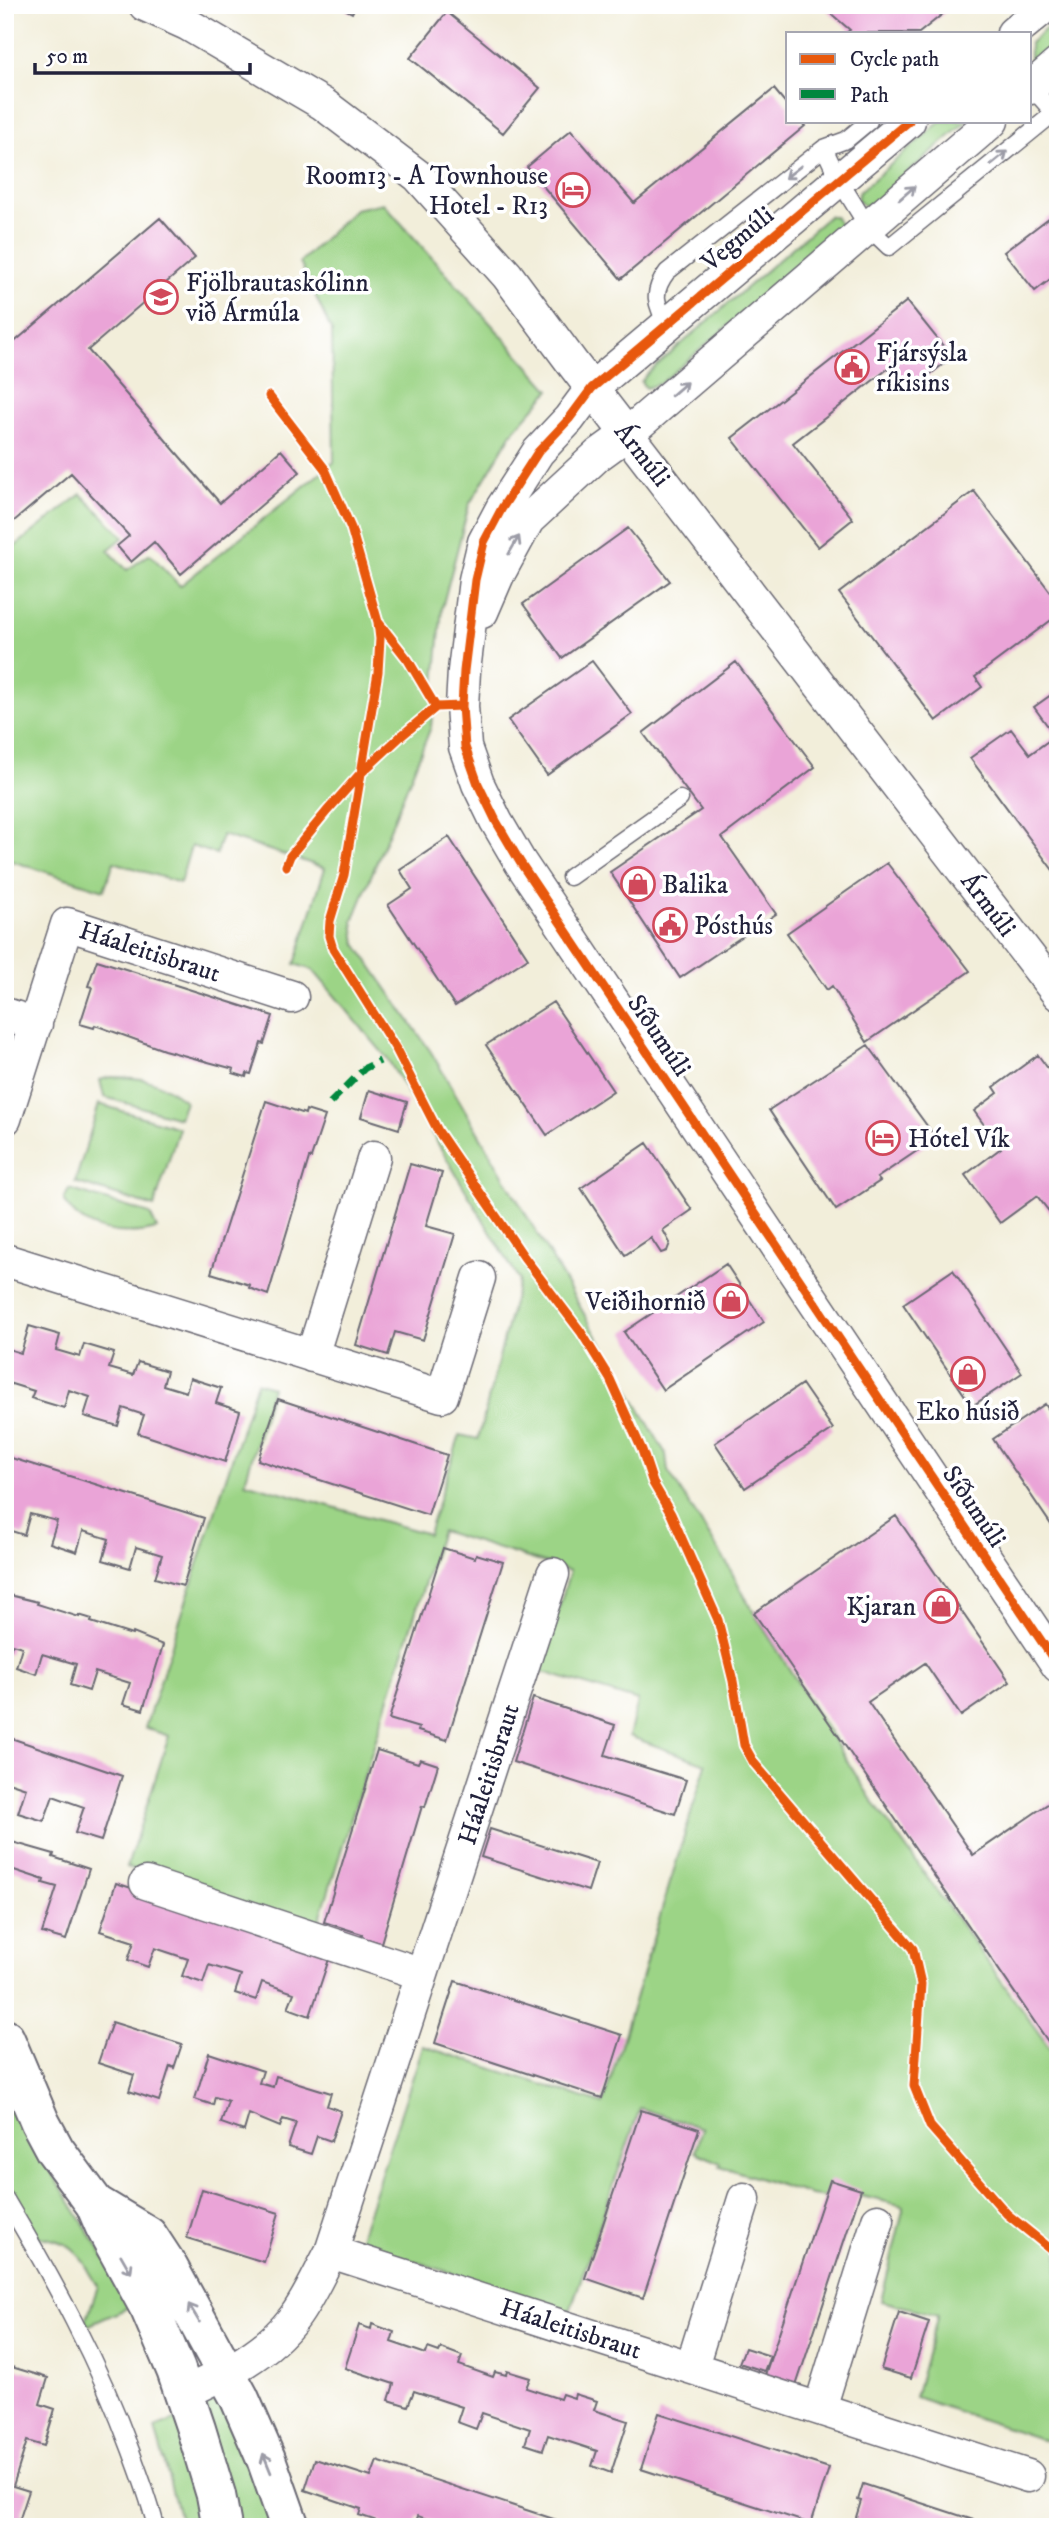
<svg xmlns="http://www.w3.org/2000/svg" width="1063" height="2532" font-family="'IM FELL DW Pica',serif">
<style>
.green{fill:#9cd486;stroke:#5f7b60;stroke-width:2}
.building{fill:#eaa4d7}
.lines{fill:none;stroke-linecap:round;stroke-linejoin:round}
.lane-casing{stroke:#6b6973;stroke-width:19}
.street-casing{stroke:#6b6973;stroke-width:35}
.secondary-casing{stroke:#6b6973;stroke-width:42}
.lane{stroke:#fff;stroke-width:16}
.street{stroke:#fff;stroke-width:32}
.secondary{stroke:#fff;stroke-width:38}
.quiet{stroke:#00873e;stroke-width:7;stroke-dasharray:14 7;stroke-linecap:butt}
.cycleway-casing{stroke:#fff;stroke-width:13}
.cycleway{stroke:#e8590c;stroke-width:9}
.oneway{stroke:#9c9ca7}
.labels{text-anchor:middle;stroke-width:7;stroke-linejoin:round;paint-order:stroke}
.poi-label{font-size:26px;fill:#22223b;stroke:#fff;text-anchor:start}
.street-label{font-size:26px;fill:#22223b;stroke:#fff}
</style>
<rect width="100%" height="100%" fill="#fff"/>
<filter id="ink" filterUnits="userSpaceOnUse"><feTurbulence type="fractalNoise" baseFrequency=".0143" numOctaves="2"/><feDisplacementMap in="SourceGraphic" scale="14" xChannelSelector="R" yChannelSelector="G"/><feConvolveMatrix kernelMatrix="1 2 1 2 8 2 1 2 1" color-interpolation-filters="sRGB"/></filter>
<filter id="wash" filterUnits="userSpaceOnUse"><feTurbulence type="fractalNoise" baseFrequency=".00686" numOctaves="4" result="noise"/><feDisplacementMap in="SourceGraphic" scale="28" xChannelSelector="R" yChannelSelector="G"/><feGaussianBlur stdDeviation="1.57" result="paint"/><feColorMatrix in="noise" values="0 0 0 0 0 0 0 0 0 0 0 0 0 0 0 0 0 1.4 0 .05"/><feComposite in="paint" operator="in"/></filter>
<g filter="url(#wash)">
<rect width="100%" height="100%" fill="#f2eeda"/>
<path class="green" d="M1058,18V41L1030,66V43Z
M941,121H967L873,203L864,206L857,199L859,192Z
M383,203L550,390L512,433L469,505L442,608L431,727L353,921L356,944L431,1052L666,1454L668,1471L726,1562L754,1613L871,1799L1058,2060V2445L915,2397L938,2315L881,2301L904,2206L831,2189L826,2197L811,2195L720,2166L721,2163L695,2152L702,2128L640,2108L570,2311L358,2243L423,2046L603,2104L706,1764L629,1736L638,1701L540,1671L570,1571L441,1531L317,1928L127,1867L169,1736L145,1728L257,1382L272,1387L245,1482L428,1534L460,1435L478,1439L519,1280L387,1058L313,970L295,964L325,868L222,835L216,854L191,846L180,883L114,862L104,890L5,859V548L9,551L81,494L124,537L108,550L127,570L150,554L180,586L334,462L332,332L300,262L355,209Z
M829,216H835L841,226L835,235L661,383L646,388L641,382L648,373Z
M110,1077C143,1077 159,1080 185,1101L179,1118L104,1097L100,1080Z
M99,1104L179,1128L154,1207L75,1182Z
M69,1189L150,1214L157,1229C123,1237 82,1233 64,1200Z
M5,2090L11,2106L103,2255L132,2306L87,2326L86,2321L98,2286C76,2250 78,2243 35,2236L5,2189Z
M216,2398L229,2401L277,2527H231L205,2402Z
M182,2417L212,2527H182L155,2428Z"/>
<g id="blocks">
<path class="building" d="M337,5H356L352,13Z
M821,5H954L919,33H846L850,30Z
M447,12L540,88L503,133L410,58Z
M774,89L788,106V121H800L805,126L621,279L527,167L571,130L634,203Z
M1058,211V273L1035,291L1004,252Z
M160,218L195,258L88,350L220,503L281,450L300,472L181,574L154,542L131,562L117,546L129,536L71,473L7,527L5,525V350Z
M907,301L952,357L908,392L889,368L793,443L853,519L818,547L732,438Z
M974,491L1058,602V615L975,677L982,687L936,721L839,593Z
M628,528L670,581L562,658L523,604Z
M592,661L632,714L547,775L508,720Z
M736,662L815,767L722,837L776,914L680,978L610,872L701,810L643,733Z
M1058,690V877L970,758L1011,729L1030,754L1055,736L1034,707Z
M449,837L528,958L455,1006L388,905L412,889L400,870Z
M887,863L970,971L867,1042L832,986L827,990L787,933Z
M97,960L273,1016L264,1044L261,1043L251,1074L247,1073L246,1077L233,1073L234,1069L164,1050L95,1025L94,1028L80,1024L92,987L88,986Z
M553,1002L613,1091L547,1135L486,1045Z
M868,1045L936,1138L877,1178L880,1181L836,1210L769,1110Z
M1038,1055L1058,1082V1223L1037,1196L1000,1223L965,1175L1001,1148L974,1111L998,1093L994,1087Z
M369,1090L407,1102L399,1129L361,1117Z
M266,1101L305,1114L306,1110L325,1116L311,1158H309L268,1295L249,1288L250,1285L211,1273Z
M647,1143L692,1210L663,1230L670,1243L667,1251L661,1253L651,1238L625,1255L581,1188Z
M410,1164L442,1173L426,1226L455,1234L423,1340L395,1332L388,1355L356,1345Z
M726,1264L764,1322L663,1390L624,1332Z
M953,1270L1022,1373L972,1406L903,1304Z
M29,1326L60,1335L56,1350L80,1357L84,1344L114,1353L109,1368L133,1375L138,1362L167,1371L163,1385L186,1392L190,1378L221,1388L216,1403L240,1411L225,1462L138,1433L144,1415L123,1408L118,1426L84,1416L90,1397L69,1390L64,1408L31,1398L34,1391L5,1382V1348L21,1353Z
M802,1384L833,1429L745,1488L715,1443Z
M278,1399L447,1455L428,1515L258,1460Z
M1045,1404L1058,1424V1535L993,1439Z
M5,1456L204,1518L183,1586L155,1578L162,1555L136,1547L130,1568L103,1560L109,1539L83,1531L77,1552L50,1543L57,1521L30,1514L24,1535L5,1529Z
M896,1516L1010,1682L961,1716L925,1663L868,1702L973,1855L1058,1797V2056L754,1613Z
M443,1548L475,1558L476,1554L503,1562L447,1740L418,1731L419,1728L389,1719Z
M5,1594L38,1602L37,1604L79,1617V1615L92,1619L91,1622L132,1635L133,1633L163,1645L143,1710L123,1704L130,1683L95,1672L89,1691L70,1685L76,1664L42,1654L36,1674L16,1667L22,1647L12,1644L9,1654L5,1653Z
M533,1698L615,1725L605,1755L686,1780L675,1814L513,1762Z
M5,1736L122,1776L101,1841L75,1833L84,1807L53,1796L44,1821L18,1813L26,1788L5,1781Z
M377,1750L418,1763L420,1759L438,1765L425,1807L422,1806L381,1943L361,1937L362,1934L324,1922Z
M490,1829L597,1863L588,1891L481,1857Z
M5,1840L54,1854L53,1857L89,1869L66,1940L42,1933L57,1887L43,1883L44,1880L5,1867Z
M116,1883L331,1953L310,2016L288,2008L294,1993L262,1982L256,2000L235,1993L241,1975L209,1965L203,1983L182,1976L188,1959L155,1948L148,1967L128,1960L134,1942L100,1931Z
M455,1981L622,2035L602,2098L435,2043Z
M112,2022L182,2044L174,2068L170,2066L159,2101L129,2091L134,2075L98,2063Z
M209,2053L263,2071L259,2083L273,2087L276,2076L331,2093L327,2106L341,2111L331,2141L317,2136L311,2154L288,2147L296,2123L283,2119L280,2127L249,2114L244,2131L221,2123L228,2101L215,2097L213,2105L195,2099Z
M641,2110L699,2129L643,2298L585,2278Z
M830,2180L861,2190L795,2389L764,2378Z
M202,2189L279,2213L264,2262L187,2238Z
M899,2312L929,2322L911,2378L881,2369Z
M372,2324L394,2332L391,2342L426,2354L428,2348L439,2352L441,2348L462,2356L459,2365L493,2377L495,2372L506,2375L507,2371L530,2378L526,2388L560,2399L562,2394L574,2398L575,2394L597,2401L594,2410L628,2421L611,2473L592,2466L597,2451L548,2435L543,2450L525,2444L530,2429L482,2413L476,2429L457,2422L462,2407L414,2391L408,2406L389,2400L394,2384L345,2368L359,2325L371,2329Z
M745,2348L770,2356L764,2371L739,2363Z
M5,2365L48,2378L40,2404L55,2409L44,2446L27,2441L13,2486L29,2491L17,2527L5,2526Z
M659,2413L829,2468L811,2524L641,2469Z
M315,2459L371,2477L377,2461L578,2527H440L441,2524L418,2516L414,2527H381L383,2523L359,2515L361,2509L305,2490Z
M863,2484L992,2526V2527H853L861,2501L858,2500Z"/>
</g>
</g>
<g filter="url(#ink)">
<use href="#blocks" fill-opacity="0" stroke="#6b6973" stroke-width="2"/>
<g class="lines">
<g class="lane-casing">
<path id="lane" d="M824,148L839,180L868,227L889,247L1054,113L1031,87
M667,325C656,303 651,293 667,272L824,148L846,140L869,121
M570,877L680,799
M5,2198C54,2280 98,2361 131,2451C140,2476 150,2501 156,2527"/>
</g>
<g class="street-casing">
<path id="street" d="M145,5L187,24L323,104L418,176L507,275L573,364L1058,994
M1013,33L1047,5
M1030,88L1058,64
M909,121L592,388L569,419L538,452L502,508L484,542L475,580L464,671L462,706L465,747L478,784L496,821L520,862L1058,1666
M482,612L498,575L528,520L598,455L627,434L992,121
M5,1014L36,1024
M5,1119L67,924L292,997
M5,1260L442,1396L479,1278
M312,1356L374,1157
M146,1883L422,1974
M331,2252L1028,2476
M692,2366L744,2199
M184,2393C224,2374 266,2355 294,2318C309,2298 319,2274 331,2252L553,1574
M820,2408L878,2220"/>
</g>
<g class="secondary-casing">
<path id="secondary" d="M5,2039L40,2122L55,2150L95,2204L104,2225L150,2309L176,2370L196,2429L216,2495L222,2527
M95,2204L148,2236L167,2265L239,2397L266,2459L290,2527"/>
</g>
<use href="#lane" class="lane"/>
<use href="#street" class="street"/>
<use href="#secondary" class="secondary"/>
<path class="quiet" d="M330,1103L365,1068L380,1061"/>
<g class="cycleway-casing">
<path id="cycleway" d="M909,121L592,388L569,419L538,452L502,508L484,542L475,580L464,671L462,706L465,747L478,784L496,821L520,862L1058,1666
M269,396L325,469L351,528L378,622L380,639L378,672L344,875L330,921L329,936L333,949L396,1049L438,1131L524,1257L581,1332L610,1379L642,1450L653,1483L671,1514L718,1620L733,1681L744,1745L754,1763L913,1949L921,1984L914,2086L930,2126L1007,2214L1058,2255
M379,623L408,660L436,707
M286,866L290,856L327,811L359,775L400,737L436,707L462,706"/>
</g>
<use href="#cycleway" class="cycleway"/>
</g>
<defs><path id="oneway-shaft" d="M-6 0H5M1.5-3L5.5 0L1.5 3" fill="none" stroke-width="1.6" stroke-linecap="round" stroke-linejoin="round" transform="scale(1.75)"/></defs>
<g class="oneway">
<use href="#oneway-shaft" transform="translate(999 158) rotate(-39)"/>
<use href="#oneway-shaft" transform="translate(793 172) rotate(142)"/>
<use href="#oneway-shaft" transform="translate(907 193) rotate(-41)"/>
<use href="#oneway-shaft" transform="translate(679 389) rotate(-41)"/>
<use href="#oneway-shaft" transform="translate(514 545) rotate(-60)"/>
<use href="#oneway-shaft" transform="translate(126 2264) rotate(60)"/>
<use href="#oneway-shaft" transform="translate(194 2313) rotate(-121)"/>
<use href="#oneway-shaft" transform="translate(267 2463) rotate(-112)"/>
</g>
</g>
<defs>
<g id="hotel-ring" transform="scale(1.75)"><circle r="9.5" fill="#fff" stroke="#d1495b" stroke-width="1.5"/><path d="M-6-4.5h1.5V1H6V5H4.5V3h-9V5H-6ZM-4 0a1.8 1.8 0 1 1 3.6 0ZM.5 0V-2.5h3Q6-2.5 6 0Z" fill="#d1495b"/></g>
<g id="university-ring" transform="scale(1.75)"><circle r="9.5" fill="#fff" stroke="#d1495b" stroke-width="1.5"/><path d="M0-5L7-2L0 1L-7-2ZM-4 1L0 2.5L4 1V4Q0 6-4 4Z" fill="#d1495b"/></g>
<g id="civic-ring" transform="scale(1.75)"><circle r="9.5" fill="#fff" stroke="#d1495b" stroke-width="1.5"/><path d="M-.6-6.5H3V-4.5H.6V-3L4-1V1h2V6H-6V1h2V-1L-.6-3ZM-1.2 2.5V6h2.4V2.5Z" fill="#d1495b"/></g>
<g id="shop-ring" transform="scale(1.75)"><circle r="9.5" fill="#fff" stroke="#d1495b" stroke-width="1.5"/><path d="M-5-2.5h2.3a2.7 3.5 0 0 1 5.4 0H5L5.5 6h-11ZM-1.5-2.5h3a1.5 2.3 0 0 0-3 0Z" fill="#d1495b"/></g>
</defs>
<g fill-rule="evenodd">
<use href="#hotel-ring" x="573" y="190"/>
<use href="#university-ring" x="161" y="297"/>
<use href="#civic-ring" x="852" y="367"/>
<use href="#shop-ring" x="638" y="884"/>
<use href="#civic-ring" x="670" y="925"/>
<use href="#hotel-ring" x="883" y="1138"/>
<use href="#shop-ring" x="731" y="1301"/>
<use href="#shop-ring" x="968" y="1374"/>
<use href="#shop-ring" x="941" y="1606"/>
</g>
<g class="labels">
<g class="poi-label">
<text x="548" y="184" text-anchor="end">Room13 - A Townhouse<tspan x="548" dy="30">Hotel - R13</tspan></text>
<text x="186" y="291">Fjölbrautaskólinn<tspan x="186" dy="30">við Ármúla</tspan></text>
<text x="876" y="361">Fjársýsla<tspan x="876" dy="30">ríkisins</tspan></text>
<text x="662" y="893">Balika</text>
<text x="694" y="934">Pósthús</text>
<text x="908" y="1147">Hótel Vík</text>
<text x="706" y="1310" text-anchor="end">Veiðihornið</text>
<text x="968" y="1420" text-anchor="middle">Eko húsið</text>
<text x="916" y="1615" text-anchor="end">Kjaran</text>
</g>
<g class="street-label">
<text transform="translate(737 238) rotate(-40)" y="9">Vegmúli</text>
<text transform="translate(643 454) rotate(52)" y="9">Ármúli</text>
<text transform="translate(989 904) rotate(53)" y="9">Ármúli</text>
<text transform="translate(150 951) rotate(18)" y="9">Háaleitisbraut</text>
<text transform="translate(660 1035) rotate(56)" y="9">Síðumúli</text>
<text transform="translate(975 1506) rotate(56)" y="9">Síðumúli</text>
<text transform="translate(488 1774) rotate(-72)" y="9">Háaleitisbraut</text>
<text transform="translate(571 2328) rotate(18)" y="9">Háaleitisbraut</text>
</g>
</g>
<rect width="1063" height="2532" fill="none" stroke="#fff" stroke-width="28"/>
<rect x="786" y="32" width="245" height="91" fill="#ffffff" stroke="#a7a7b1" stroke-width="2"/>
<rect x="800" y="54" width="35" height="10" fill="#e8590c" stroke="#a7a7b1" stroke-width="2"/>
<text x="850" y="66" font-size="21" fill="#22223b">Cycle path</text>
<rect x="800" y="89" width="35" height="10" fill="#00873e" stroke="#a7a7b1" stroke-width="2"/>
<text x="850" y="102" font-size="21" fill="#22223b">Path</text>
<path d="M35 63v10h215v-10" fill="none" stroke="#22223b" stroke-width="3.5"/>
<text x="46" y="63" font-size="21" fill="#22223b" stroke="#ffffff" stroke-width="5" paint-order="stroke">50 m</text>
</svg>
